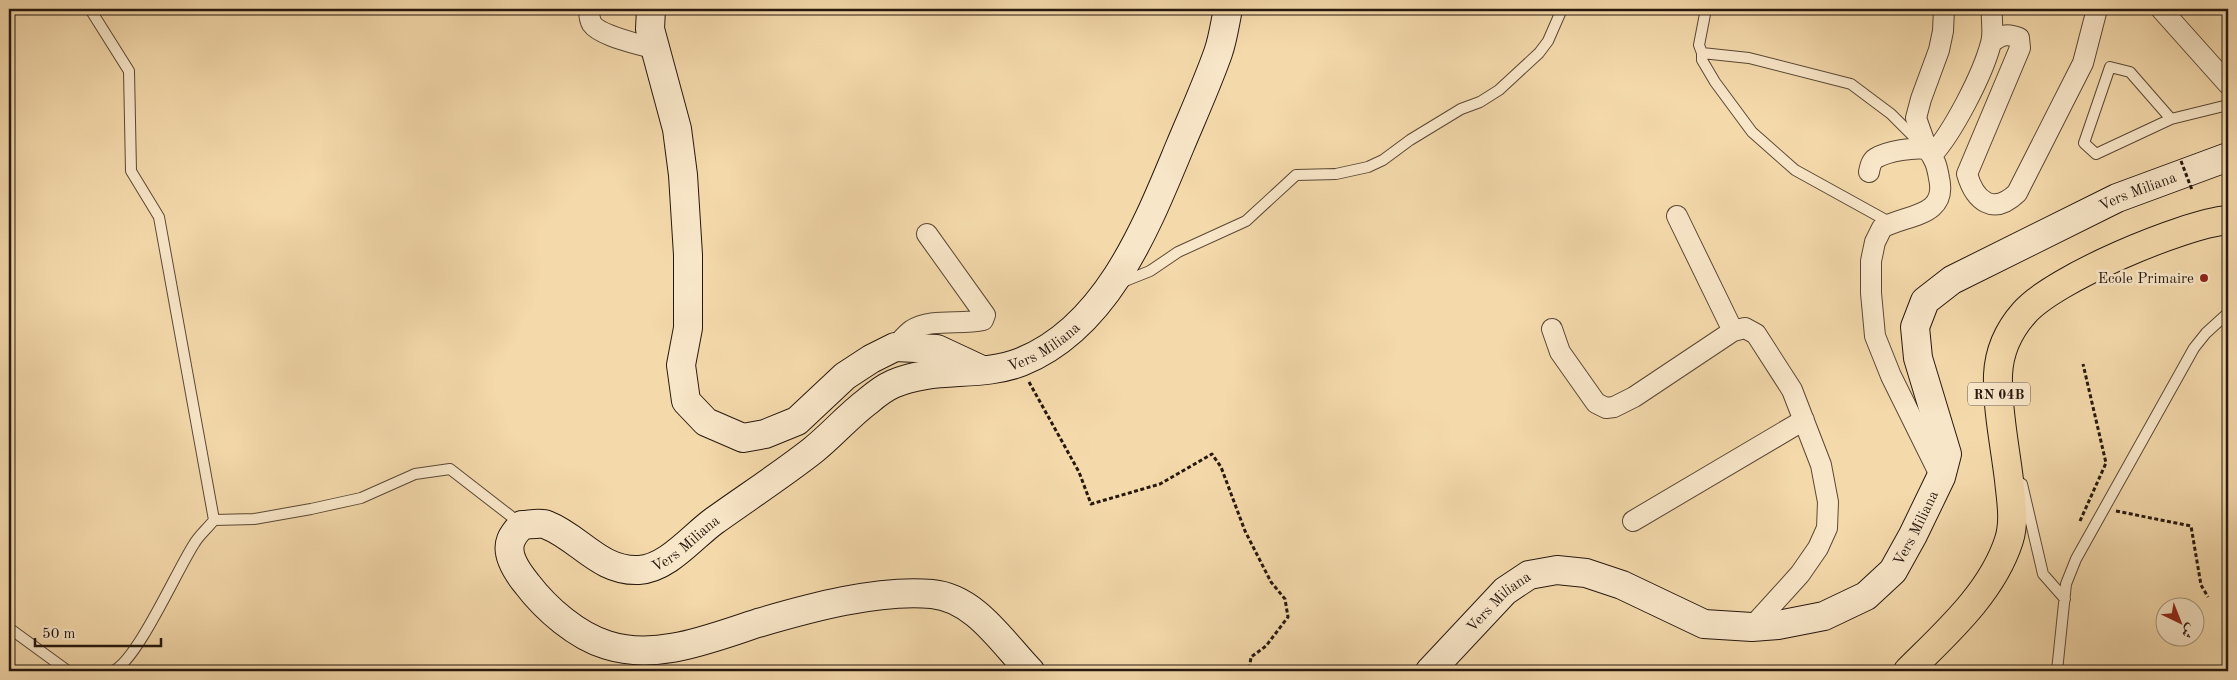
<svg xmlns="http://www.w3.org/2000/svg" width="2237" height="680" font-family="'Old Standard TT',Amiri,serif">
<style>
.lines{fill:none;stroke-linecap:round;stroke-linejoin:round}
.lane-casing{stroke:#5a4835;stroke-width:12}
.street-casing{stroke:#5a4835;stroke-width:22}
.secondary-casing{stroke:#27180e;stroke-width:30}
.primary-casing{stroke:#27180e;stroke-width:30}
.path{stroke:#27180e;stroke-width:3;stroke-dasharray:4 2.5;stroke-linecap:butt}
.lane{stroke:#f8e6c8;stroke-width:10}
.street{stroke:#f8e6c8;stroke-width:20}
.secondary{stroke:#f8e6c8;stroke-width:28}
.primary{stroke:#f4d9ab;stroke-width:28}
.path-bridge{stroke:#27180e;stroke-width:3;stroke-dasharray:4 2.5;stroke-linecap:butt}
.poi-dot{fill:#8f2418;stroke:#f8e6c8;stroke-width:2}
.labels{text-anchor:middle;stroke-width:5;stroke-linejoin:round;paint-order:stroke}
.shield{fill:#f8e6c8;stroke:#665646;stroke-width:1}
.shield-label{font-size:14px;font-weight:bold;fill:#27180e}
.street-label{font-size:15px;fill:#27180e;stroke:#f8e6c8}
.poi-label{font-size:15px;fill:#27180e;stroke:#f8e6c8;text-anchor:end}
</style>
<rect width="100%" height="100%" fill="#f4d9ab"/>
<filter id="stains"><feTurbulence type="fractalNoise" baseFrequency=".004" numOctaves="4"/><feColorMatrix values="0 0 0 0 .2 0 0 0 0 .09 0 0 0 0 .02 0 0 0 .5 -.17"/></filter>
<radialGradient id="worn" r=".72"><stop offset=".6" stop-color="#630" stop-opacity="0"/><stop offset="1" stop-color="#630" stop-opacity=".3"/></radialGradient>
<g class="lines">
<g class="lane-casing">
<path id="lane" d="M90,9L129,71L131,171L159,217L214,520
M1706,9L1699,45L1702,53L1749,58L1851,84L1891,114L1920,143
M1702,53V60L1715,82L1752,132L1795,170L1891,223
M2171,119L2130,72L2110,67L2084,143L2096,154L2171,119L2228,105
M1120,283L1150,271L1178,252L1246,221L1296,175L1336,174L1368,167L1383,160L1410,140L1461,109L1480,102L1499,90L1539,53L1548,41L1562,9
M2017,481L2022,484L2043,574L2065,599
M9,628L68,671
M113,671C137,661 177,570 194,544C199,535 208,528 214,520L254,519L311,509L361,498L415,474L450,469L521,524
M2057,671L2066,584L2076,559L2194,348L2206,333L2228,313"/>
</g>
<g class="street-casing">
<path id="street" d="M589,9C589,14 589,19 592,24C600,36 640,44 654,49
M2161,9L2228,84
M1992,42C2001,35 2007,33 2019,38L2020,48L1967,174C1975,201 1993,216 2017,193L2083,63L2097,9
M1927,149L1916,118L1921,99L1939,50L1943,31L1944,9
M1932,155C1953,132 1983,74 1991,43C1994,33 1991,20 1992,9
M1869,172C1870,167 1871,161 1876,158C1888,151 1914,147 1927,149C1935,159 1937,166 1939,178C1948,217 1907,214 1882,228L1875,242L1871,261V293L1875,336L1891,376L1941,477
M1677,216L1733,331
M1552,329L1560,352L1596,403L1606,408L1614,407L1634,397L1733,331L1745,328L1756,334L1792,390L1821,465L1828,502L1827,528L1818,548L1800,574L1752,627
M895,347C900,342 906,334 912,330C931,318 961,325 983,320L985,315L927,234
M1633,521L1804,420"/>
</g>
<g class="secondary-casing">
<g id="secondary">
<path d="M651,9L650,29L677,129L683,175L688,255V328L681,365L686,401L706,422L743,438L765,434L797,421L845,376L871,359L895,347L937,349L982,370"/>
<path id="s1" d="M1030,671C1002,642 975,598 932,594C878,589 809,608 758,623C711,638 657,661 607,645C577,636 546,609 527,584C518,573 505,555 511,540C513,535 518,529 522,525C529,525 540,522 547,525C580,538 600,572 639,570C668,568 692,537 714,521C746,498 780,476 812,451C831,436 848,416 868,401C875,395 884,388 893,384C933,366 980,378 1021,362C1108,327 1147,225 1180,146C1193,115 1207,84 1218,53C1223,39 1225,23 1228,9"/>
<path id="s2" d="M1430,671L1505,591L1529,575L1557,570L1586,573L1622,585L1704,624L1752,627L1778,625L1824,616L1866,596L1893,571L1913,535L1941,477L1947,454L1918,358L1915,327L1925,301L1952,280L2117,198L2228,157"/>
</g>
</g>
<g class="primary-casing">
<path id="primary" d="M1908,671C1946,633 1992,593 2009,540C2015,521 2011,500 2009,480C2005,446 1997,409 1998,375C1999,352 2009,330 2024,313C2053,279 2183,224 2228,220"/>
</g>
<path class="path" d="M1029,382L1079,472L1091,504L1160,484L1212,454L1221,467L1245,531L1271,582L1285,599L1288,617L1266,646L1251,657L1249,671
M2116,511L2191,526L2201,585L2208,597
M2080,521L2106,463L2083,364"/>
<use href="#lane" class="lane"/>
<use href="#street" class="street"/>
<use href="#secondary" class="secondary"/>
<use href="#primary" class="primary"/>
<path class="path-bridge" d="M2181,161L2192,190"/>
</g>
<circle class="poi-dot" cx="2204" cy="278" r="5"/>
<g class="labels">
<rect class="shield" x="1968" y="382.5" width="62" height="23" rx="4"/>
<g class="shield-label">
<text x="1999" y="399">RN 04B</text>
</g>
<g class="street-label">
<text dy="5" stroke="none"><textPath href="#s2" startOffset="1058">Vers Miliana</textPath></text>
<text dy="5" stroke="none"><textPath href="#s1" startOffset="1234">Vers Miliana</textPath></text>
<text dy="5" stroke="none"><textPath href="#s2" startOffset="578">Vers Miliana</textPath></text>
<text dy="5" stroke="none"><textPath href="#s1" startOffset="814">Vers Miliana</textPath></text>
<text dy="5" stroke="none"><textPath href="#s2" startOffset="98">Vers Miliana</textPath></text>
</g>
<g class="poi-label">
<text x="2194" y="283">Ecole Primaire</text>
</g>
</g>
<rect width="2237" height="680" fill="none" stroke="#f4d9ab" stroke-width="30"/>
<rect x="10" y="10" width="2217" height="660" fill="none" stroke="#27180e" stroke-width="2.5"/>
<rect x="15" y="15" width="2207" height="650" fill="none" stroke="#27180e"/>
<g transform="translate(2180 622) rotate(137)"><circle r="24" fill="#f8e6c8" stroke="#a4947e"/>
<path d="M0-4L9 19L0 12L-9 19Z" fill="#8f2418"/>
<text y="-8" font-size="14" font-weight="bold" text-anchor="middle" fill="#27180e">ش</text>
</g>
<path d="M35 638v8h126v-8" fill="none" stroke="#27180e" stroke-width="2.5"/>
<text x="42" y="638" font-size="15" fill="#27180e" stroke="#f8e6c8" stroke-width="4" paint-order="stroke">50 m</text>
<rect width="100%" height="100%" filter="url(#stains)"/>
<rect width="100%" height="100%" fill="url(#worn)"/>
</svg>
